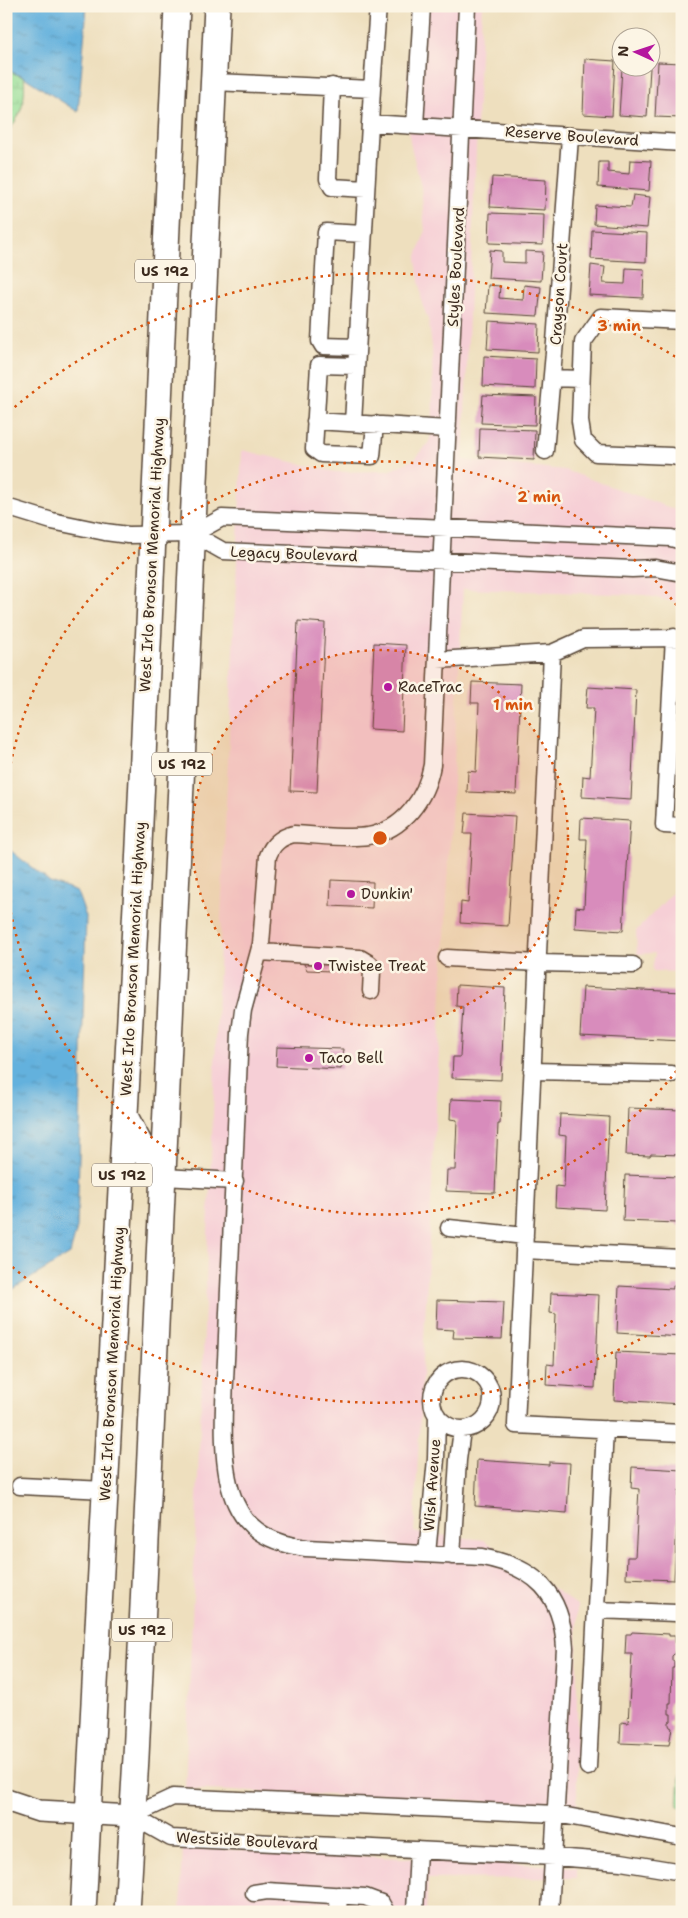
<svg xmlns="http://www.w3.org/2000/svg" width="688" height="1918" font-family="'Shantell Sans',sans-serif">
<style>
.built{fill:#f6cfd6}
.wetland{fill:url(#wetland-marsh);stroke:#69845c}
.water{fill:url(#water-ripples);stroke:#4f6e7e}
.building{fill:#d88cbc}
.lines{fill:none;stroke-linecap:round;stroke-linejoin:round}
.minor-casing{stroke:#564536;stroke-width:19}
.major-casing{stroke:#564536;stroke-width:24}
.highway-casing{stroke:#564536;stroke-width:28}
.minor{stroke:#fff;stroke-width:16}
.major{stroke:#fff;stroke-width:21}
.highway{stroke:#fff;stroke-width:25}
.ring{fill:none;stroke:#d7540e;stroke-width:2.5;stroke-dasharray:2.5 5}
.poi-dot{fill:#b5179e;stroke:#fcf5e5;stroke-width:2}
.labels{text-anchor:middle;stroke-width:5;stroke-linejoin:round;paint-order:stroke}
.shield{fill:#fcf5e5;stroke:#75675a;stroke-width:1}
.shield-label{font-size:14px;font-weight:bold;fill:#3b2a1e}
.street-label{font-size:15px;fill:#3b2a1e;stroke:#fcf5e5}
.poi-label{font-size:15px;fill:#3b2a1e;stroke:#fcf5e5;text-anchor:start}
.centre{fill:#d7540e;stroke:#fcf5e5;stroke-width:2.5}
.ring-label{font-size:15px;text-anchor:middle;font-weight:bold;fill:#d7540e;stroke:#fcf5e5;stroke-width:5;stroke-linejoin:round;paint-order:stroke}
</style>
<defs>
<pattern id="wetland-marsh" width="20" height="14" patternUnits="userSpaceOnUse" patternTransform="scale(1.25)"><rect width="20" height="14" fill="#97df99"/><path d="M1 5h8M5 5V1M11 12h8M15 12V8" fill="none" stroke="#83c083"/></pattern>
<pattern id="water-ripples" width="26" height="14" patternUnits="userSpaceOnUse" patternTransform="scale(1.25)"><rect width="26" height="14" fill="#63b1dd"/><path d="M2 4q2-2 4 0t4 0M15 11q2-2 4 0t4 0" fill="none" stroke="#5390b3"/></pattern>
</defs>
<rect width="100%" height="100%" fill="#fcf5e5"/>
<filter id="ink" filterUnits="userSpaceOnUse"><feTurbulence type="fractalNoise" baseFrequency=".02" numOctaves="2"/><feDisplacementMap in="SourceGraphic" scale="10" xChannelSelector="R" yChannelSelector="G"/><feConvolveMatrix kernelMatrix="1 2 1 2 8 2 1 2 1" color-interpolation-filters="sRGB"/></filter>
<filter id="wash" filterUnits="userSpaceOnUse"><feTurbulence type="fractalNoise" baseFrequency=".0096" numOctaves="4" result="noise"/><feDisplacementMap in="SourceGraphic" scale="20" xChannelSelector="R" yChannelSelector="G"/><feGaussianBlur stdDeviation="1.12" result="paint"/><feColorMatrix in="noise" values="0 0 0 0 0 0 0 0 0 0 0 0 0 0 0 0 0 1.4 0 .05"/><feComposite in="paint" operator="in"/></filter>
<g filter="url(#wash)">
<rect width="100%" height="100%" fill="#eedfbe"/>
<path class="built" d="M412,6H482L463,460L565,470L682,512V604L645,595L463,589L414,1532L484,1540L577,1605V1810L549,1804L185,1789L222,895L242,450L335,472L388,471L415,459L429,442L433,428L432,346L428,319L422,304L416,259L425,232L421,187L410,142L407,94Z
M682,883V972L652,971L655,953L637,954L636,931Z
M183,1847L577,1867V1878L428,1879L426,1912H180Z"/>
<path class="wetland" d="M6,70L24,77C26,99 22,117 6,133Z
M682,1742V1809L678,1806Z"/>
<path class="water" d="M6,6H87L78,112L24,77L6,70Z
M6,847L50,882L77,892L86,917L77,1228L70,1254L10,1291L6,1297Z"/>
<g id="blocks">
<path class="building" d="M585,59L615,61L612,116L583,114Z
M658,62L682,63V118L655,117Z
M622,68H650L647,117L619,115Z
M630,160L651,161L649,191L598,187L599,162H608V172L629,174Z
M492,177L546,180L545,210L490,207Z
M633,195L650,197L647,228L594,224L595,205L631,207Z
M490,213L544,215L543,245L489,243Z
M592,230L647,233L646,262L591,259Z
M490,250L502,251V262L525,263V251L543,252L541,281L488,278Z
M591,265L605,267L603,283L625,284L626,268L644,269L643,298L589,295Z
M488,285L500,286L499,298L523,300L524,285L541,287L538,316L486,313Z
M489,321L539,324L538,352L487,349Z
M484,356L536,359L535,389L483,386Z
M483,395L536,397L535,425L481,423Z
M480,428L535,430L534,460L479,457Z
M298,621L325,623L317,792L290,791Z
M374,643L406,645L402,731L370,729Z
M472,682L521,684L516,794L467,792L468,771L476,772L479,703H471Z
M588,687L636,690L631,800L582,797L583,776L590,777L594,708H586Z
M466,813L515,816L508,926L460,923L461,902L468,903L472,834H464Z
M581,818L630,821L623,931L575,928L576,907L584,908L587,839H580Z
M331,880L373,882L372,908L330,906Z
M332,960L331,971L307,970L304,964L305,961Z
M457,985L505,988L501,1080L452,1078L453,1057H460L463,1007L456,1006Z
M583,987L682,992V1041L580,1036Z
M277,1047L343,1049L341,1069L276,1066Z
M451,1099L501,1101L500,1124H498L495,1193L446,1191L447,1170H455L457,1120L450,1119Z
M628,1108L682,1110V1155L651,1154L650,1156L626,1155Z
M560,1114L609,1117L605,1210L555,1207L556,1186L564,1187L566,1136L559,1135Z
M625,1175L679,1177V1175H682V1226L677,1225V1223L623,1221Z
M619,1286L673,1289V1286H682V1337L617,1333Z
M551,1293L599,1295L595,1388L546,1385L547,1364L554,1365L556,1314L550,1313Z
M437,1300L504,1302L502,1339L453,1338L454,1330L436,1329Z
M616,1352L682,1355V1404L614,1400Z
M477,1460L549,1465V1462L570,1463L567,1513L475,1506Z
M632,1467L682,1470L681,1490H679L674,1580L626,1578L627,1557H635L639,1489L631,1488Z
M632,1632L669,1634V1636H675L676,1654H674L672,1656V1661H674V1668H672L671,1703H669V1714H671V1721L669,1722V1725L670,1727L672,1728L669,1745L620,1743L621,1722L628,1723L632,1654H625L626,1634H631Z"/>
</g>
</g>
<g filter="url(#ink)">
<use href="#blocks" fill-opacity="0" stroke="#564536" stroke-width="1"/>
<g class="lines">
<g class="minor-casing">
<path id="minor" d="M467,6L432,765C426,798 404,830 368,836C345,839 318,835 294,834C281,837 273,843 268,856L261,944L243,1010L240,1033C236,1134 231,1235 227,1336C226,1382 216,1464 236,1504C249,1533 276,1544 306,1548L482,1557C535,1567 562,1593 565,1648L550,1912
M214,82L372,89L378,6
M332,86L328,179L332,187L366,189
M370,123C474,129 578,137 682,143
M415,126L422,6
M682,321L601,317L583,342L580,421L583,440L596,453L671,456L682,458
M357,347L323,346L320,341L326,232L364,234
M356,366L319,365L314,449L321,454L372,456L375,424
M552,378L581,379
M315,421L448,429
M353,423L372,89
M545,451L555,342L570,137
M6,507L52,521L105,532L128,535L193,534L222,518L671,538L682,541
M193,534L223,551L632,569L655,568L682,573
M674,637L664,825L682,826
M552,653L516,1425L682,1433
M437,660L552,653L583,639L682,638
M260,952L360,958L370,964L372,971L371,991
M447,958L538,963L633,965
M532,1071L672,1074
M164,1177L235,1181
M449,1228L525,1236
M524,1250L680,1258
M432 1399a30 30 0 1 1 60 0a30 30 0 1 1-60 0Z
M20,1486L106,1490
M427,1554L436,1459L437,1415
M452,1556L458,1460L462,1430
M596,1610L676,1613
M588,1767L605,1429
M132,1816L171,1838L554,1857L621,1862L682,1872
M132,1816L173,1797L556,1814L682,1837
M254,1893L267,1891L365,1897L381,1903L386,1912
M338,1912L339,1895
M415,1912L418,1850"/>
</g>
<g class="major-casing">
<path id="major" d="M6,1800L39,1811L132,1816"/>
</g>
<g class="highway-casing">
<path id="highway" d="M126,1118L146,1156L164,1177
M83,1912L138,867L177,6
M127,1912L136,1757L217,6"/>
</g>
<use href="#minor" class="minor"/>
<use href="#major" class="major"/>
<use href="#highway" class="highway"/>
</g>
</g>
<circle cx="380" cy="838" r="188" fill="#d7540e" fill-opacity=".12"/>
<g class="ring">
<circle cx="380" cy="838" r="188"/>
<path d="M681 1065A377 377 0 0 1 7 890M7 786A377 377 0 0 1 681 611"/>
<path d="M679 1317A565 565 0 0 1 9 1264M9 412A565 565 0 0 1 679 359"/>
</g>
<g class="poi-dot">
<circle cx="388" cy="687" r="5"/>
<circle cx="351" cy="894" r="5"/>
<circle cx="318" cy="966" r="5"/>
<circle cx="309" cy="1058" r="5"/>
</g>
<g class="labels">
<g class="shield">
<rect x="135" y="259.5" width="60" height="23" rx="4"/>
<rect x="152" y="752.5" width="60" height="23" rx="4"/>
<rect x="92" y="1163.5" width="60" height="23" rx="4"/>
<rect x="112" y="1618.5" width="60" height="23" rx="4"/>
</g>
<g class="shield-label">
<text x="165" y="276">US 192</text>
<text x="182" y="769">US 192</text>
<text x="122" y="1180">US 192</text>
<text x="142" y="1635">US 192</text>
</g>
<g class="street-label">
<text transform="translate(572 136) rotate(4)" y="5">Reserve Boulevard</text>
<text transform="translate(456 267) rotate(-87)" y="5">Styles Boulevard</text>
<text transform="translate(559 294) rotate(-86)" y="5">Crayson Court</text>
<text transform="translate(294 554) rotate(2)" y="5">Legacy Boulevard</text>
<text transform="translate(152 555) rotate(-87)" y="5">West Irlo Bronson Memorial Highway</text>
<text transform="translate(133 959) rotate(-87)" y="5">West Irlo Bronson Memorial Highway</text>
<text transform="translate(112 1364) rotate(-87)" y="5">West Irlo Bronson Memorial Highway</text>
<text transform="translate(432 1485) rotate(-86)" y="5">Wish Avenue</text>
<text transform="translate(247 1841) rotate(3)" y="5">Westside Boulevard</text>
</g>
<g class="poi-label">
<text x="398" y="692">RaceTrac</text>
<text x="361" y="899">Dunkin'</text>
<text x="328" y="971">Twistee Treat</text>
<text x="319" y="1063">Taco Bell</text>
</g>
</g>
<circle cx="380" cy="838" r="8" class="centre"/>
<g class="ring-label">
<text x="619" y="331">3 min</text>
<text x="539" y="502">2 min</text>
<text x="513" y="710">1 min</text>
</g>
<rect width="688" height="1918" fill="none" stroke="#fcf5e5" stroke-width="25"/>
<g transform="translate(636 52) rotate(273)"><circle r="24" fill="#fcf5e5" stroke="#afa495"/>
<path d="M0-4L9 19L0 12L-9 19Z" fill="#b5179e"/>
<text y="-8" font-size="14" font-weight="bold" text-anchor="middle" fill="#3b2a1e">N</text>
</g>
</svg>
